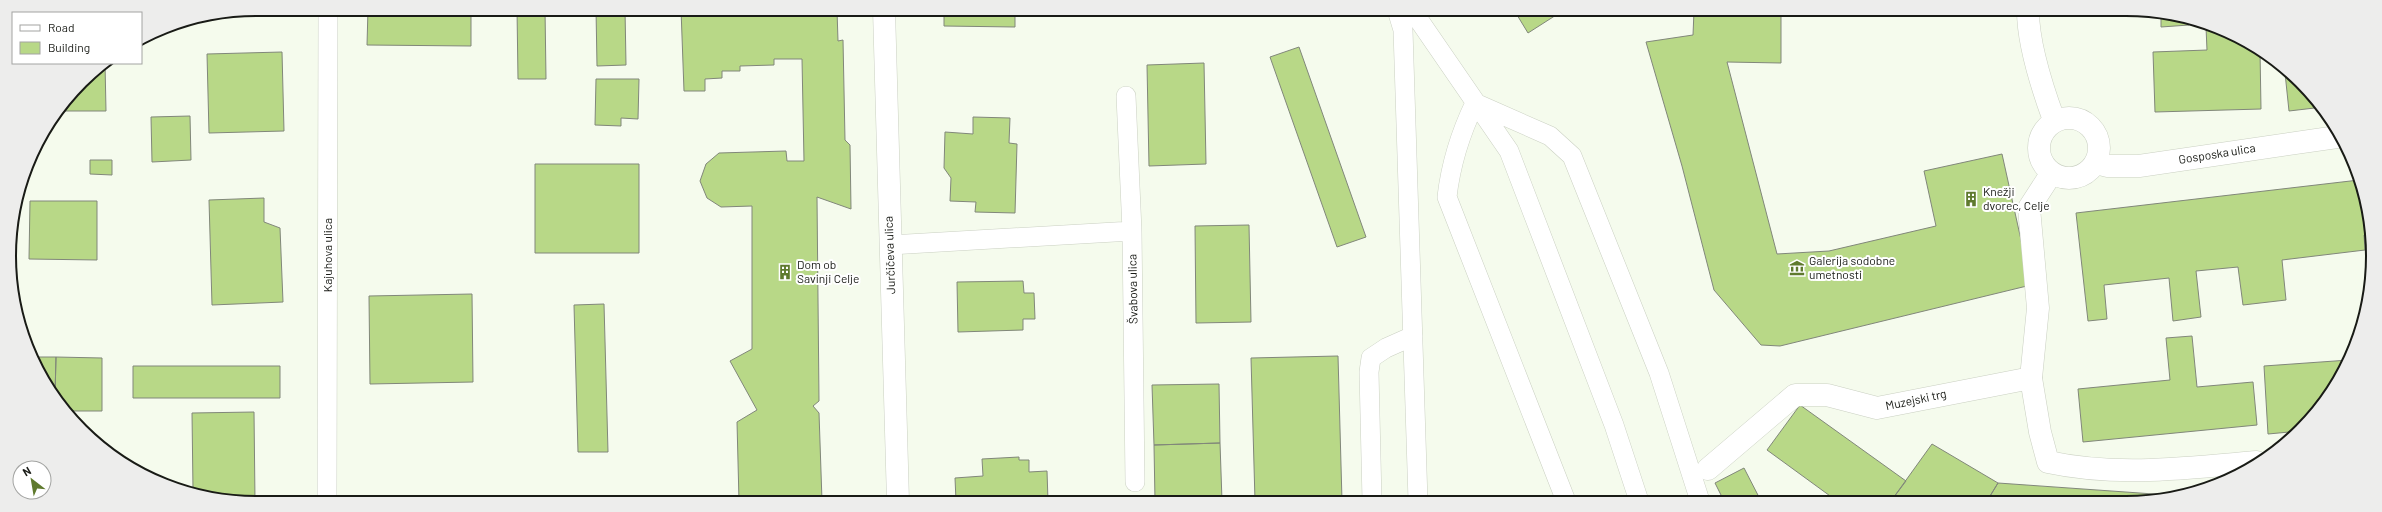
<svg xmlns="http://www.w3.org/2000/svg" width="2382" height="512" font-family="Barlow,sans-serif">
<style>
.building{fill:#b8d887;stroke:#81877a}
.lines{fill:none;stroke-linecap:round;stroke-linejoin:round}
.service-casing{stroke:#cad0c2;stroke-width:20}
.pedestrian-casing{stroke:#cad0c2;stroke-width:23}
.minor-casing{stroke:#cad0c2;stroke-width:23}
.service{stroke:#fff;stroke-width:19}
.pedestrian{stroke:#fff;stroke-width:22}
.minor{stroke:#fff;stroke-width:22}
.labels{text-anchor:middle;stroke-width:4;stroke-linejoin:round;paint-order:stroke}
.street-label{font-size:12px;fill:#191b16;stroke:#fff}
.poi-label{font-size:12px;fill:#191b16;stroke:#fff;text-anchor:start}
.rim{fill:none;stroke:#191b16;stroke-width:2}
</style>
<rect width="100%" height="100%" fill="#f5fbed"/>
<path class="building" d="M368,9H471V46L367,45Z
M517,9H545L546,79H518Z
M596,9H625L626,65L597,66Z
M681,9L837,10L838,41L843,40L845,140L850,145L851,209L817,197L819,401L813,406L819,413L822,501H739L737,422L757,410L730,361L752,349V206L721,207L707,198L700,181L706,164L719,153L786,151L787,161H804L802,59H774V65L740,66V71H722V78L705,79V91H684Z
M944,10H1028V16H1015V27L944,26Z
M1514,10H1564L1528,33Z
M1694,11H1781V63L1727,62L1777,254L1829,251L1936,226L1924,171L2002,154L2031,285L1780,346L1761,345L1714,290L1682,166L1646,42L1693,35Z
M2161,12L2189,21V25L2161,27Z
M2206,27L2250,42L2260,51L2261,109L2155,112L2153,52L2207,50Z
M1299,47L1366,237L1337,247L1270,57Z
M282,52L284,131L209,133L207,54Z
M105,63L106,111H62L93,70Z
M1204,63L1206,164L1149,166L1147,65Z
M2285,73L2322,106L2323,107L2289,111Z
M596,79H639L638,119L621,118V126L595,125Z
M190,116L191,160L152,162L151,117Z
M973,117L1010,118L1009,143L1017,144L1015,213L975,212L976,202L950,201L951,178L944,168L945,132L973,134Z
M90,160H112V175L90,174Z
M535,164H639V253H535Z
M2359,180L2365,192L2367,235H2364L2365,250L2282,260L2286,300L2243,305L2238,267L2196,271L2201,317L2173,321L2169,278L2104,285L2107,319L2088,321L2076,213Z
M264,198V222L280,228L283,302L212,305L209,200Z
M30,201H97V260L29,259Z
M1249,225L1251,322L1196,323L1195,226Z
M1023,281L1024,293H1034L1035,319H1023V330L958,332L957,282Z
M472,294L473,382L370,384L369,296Z
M604,304L608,452H578L574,305Z
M2192,336L2197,387L2253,382L2257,425L2083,442L2078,389L2170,380L2166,338Z
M1338,356L1342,501H1255L1251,358Z
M36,357H56L55,396Z
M56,357L102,358V411H65L60,407L55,396Z
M2349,360L2300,431L2268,434L2264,366Z
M133,366H280V398H133Z
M1219,384L1220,443L1154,445L1152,385Z
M1800,405L1906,481L1891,501H1837L1767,450Z
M254,412L255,501H224L193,490L192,413Z
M1220,443L1222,501H1155L1154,445Z
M1932,444L1998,483L1987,501H1891Z
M1019,457V460H1029V472L1047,471L1048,501H956L955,478L983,476L982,459Z
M1744,468L1761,501H1724L1715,483Z
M1998,483L2168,495V498L2158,501H1987Z"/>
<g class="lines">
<g class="service-casing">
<path id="service" d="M1397,10L1403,30L1418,501
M1412,10L1509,151L1614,425L1639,501
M1126,96L1132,231L1135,482
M890,245L1132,231
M327,501L328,9
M1372,501L1369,372L1371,358L1386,348L1413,336
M1566,501L1447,197C1451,162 1460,134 1475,103L1550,136L1572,156L1659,373L1700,501"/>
</g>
<g class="pedestrian-casing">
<path id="pedestrian" d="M1708,469L1795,395H1827L1877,408L2031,378"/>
</g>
<g class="minor-casing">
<path id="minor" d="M884,10L898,501
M2028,11C2028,43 2043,90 2054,120
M2039 148a30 30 0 1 1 60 0a30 30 0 1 1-60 0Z
M2096,163L2108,166H2139L2337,137
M2051,174L2029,208L2038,308L2031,378L2040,432L2048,462C2117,477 2188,468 2257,462"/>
</g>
<use href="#service" class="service"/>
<use href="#pedestrian" class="pedestrian"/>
<use href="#minor" class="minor"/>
</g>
<defs>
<g id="building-bare" transform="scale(1.2)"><path d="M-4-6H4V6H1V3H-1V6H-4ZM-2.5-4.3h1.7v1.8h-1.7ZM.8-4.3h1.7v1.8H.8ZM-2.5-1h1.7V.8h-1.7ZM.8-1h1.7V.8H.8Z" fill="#5f7a2e" stroke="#fff" stroke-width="2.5" paint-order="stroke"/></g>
<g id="museum-bare" transform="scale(1.2)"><path d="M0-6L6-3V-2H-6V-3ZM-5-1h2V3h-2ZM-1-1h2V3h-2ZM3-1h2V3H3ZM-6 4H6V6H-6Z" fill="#5f7a2e" stroke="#fff" stroke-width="2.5" paint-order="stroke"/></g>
</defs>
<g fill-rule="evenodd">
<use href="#building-bare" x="1971" y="199"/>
<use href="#museum-bare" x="1797" y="268"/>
<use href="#building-bare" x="785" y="272"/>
</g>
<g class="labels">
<g class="street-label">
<text transform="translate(2217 154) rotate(-9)" y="4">Gosposka ulica</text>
<text transform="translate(328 255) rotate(-90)" y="4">Kajuhova ulica</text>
<text transform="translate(890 255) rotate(-92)" y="4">Jurčičeva ulica</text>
<text transform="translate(1133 289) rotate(-91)" y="4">Švabova ulica</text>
<text transform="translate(1916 400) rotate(-12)" y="4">Muzejski trg</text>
</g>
<g class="poi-label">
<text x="1983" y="196">Knežji<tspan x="1983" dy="14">dvorec, Celje</tspan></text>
<text x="1809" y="265">Galerija sodobne<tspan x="1809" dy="14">umetnosti</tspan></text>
<text x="797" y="269">Dom ob<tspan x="797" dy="14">Savinji Celje</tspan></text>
</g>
</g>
<path d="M0 0H2382V512H0ZM256 16H2126A240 240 0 0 1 2366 256V256A240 240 0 0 1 2126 496H256A240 240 0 0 1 16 256V256A240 240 0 0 1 256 16Z" fill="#ededec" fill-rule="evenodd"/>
<path class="rim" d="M256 16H2126A240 240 0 0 1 2366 256V256A240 240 0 0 1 2126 496H256A240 240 0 0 1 16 256V256A240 240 0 0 1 256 16Z"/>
<rect x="12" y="12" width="130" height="52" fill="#ffffff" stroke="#a3a4a2"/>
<rect x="20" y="25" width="20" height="6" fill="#ffffff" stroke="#a3a4a2"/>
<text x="48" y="32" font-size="12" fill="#191b16">Road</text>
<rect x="20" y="42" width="20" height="12" fill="#b8d887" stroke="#a3a4a2"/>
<text x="48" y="52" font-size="12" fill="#191b16">Building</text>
<g transform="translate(32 480) rotate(329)"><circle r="19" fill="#ffffff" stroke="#a3a4a2"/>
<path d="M0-3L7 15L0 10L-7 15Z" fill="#5f7a2e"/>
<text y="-6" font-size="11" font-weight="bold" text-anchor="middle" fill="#191b16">N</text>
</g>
</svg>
